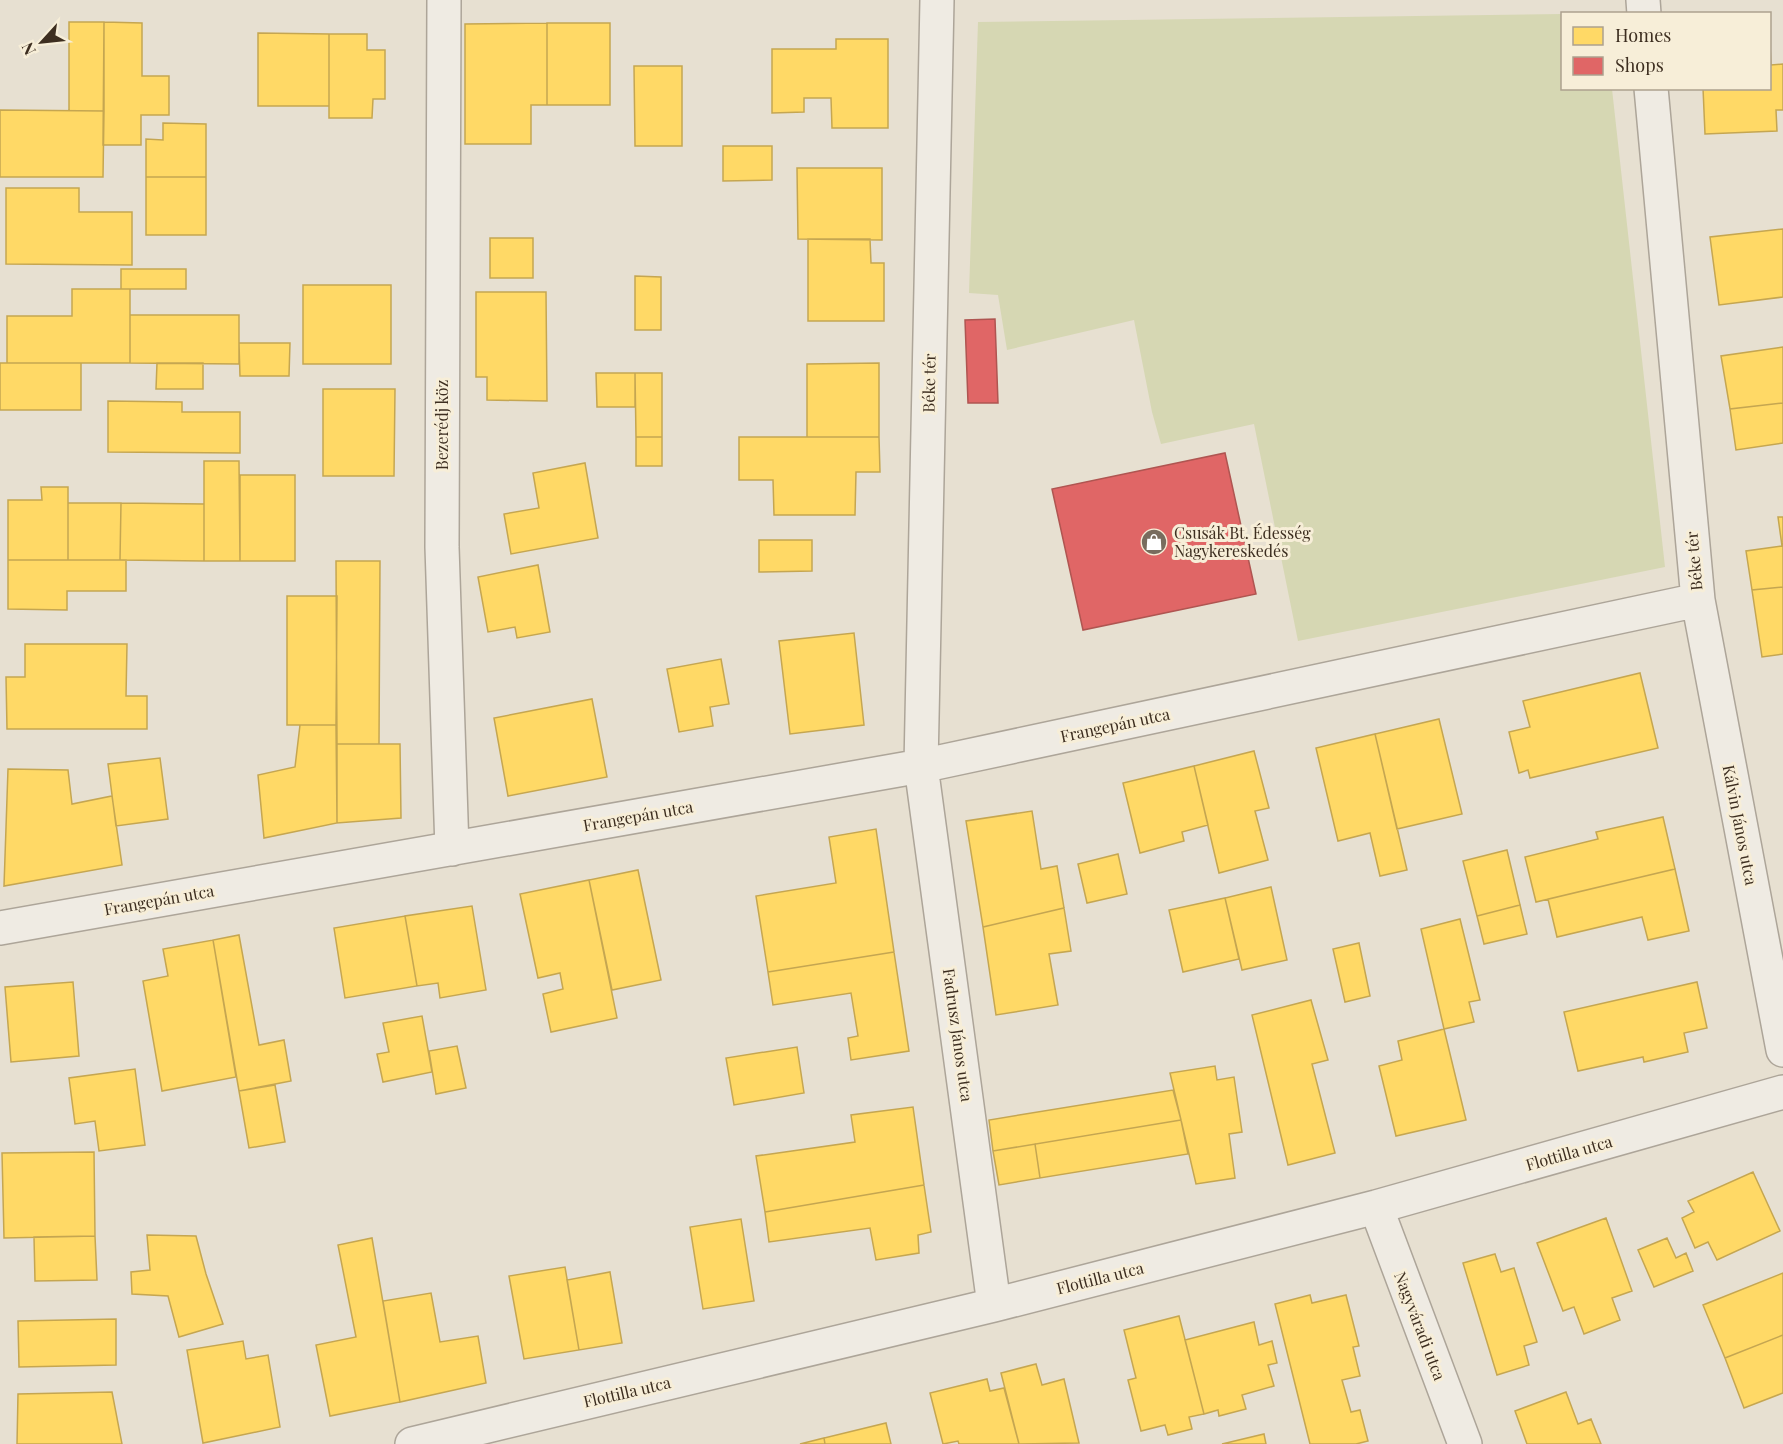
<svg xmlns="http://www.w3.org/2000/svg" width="1783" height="1444" font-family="'Playfair Display',serif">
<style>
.green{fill:#d6d7b3}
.homes{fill:#ffd966;stroke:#c5a651;stroke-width:1.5}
.shops{fill:#e06666;stroke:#af5551;stroke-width:1.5}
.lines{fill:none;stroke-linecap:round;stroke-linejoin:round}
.minor-casing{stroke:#ada599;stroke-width:36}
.minor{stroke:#efebe3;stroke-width:33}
.labels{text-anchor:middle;stroke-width:6;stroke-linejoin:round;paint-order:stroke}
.street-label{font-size:16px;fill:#3d2e20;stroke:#f7eed8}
.poi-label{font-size:16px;fill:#3d2e20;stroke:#f7eed8;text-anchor:start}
</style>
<rect width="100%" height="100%" fill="#e7e0d1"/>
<path class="green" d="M1562,14V88L1612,89L1665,567L1298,641L1254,424L1161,444L1152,412L1134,320L1007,350L998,295L969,293L978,22Z"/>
<path class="homes" d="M69,22H104V111H69Z
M104,22L142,23V76H169V115H141V145H103Z
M547,23H610V105H547Z
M547,23V105H531V144H465V24Z
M258,33L329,34V106H258Z
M329,34H367V50H385V99H373L372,118H329Z
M836,39H888V128H832L831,98H804V112L772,113V49H836Z
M1770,46L1771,65L1783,64V110H1776L1777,131L1705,134L1703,88H1770Z
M634,66H682V146H635Z
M0,110L104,111L103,177H0Z
M163,123L206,124V177H146V139L163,140Z
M723,146H772V180L723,181Z
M797,168H882V240L798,239Z
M146,177H206V235H146Z
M6,188H79V212H132V265L6,264Z
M1783,229V297L1719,305L1710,237Z
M490,238H533V278H490Z
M808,239H870L871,263H884V321H808Z
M121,269H186V289H121Z
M635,276L661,277V330H635Z
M303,285H391V364H303Z
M72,289H130V363H7V316H72Z
M476,292H546L547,401L487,400V377H476Z
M130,315H239V364L130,363Z
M239,343H290L289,376H240Z
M1783,347V403L1730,409L1721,356Z
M0,363H81V410H0Z
M157,363H203V389H156Z
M879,363V437H807V364Z
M596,373H635V407H597Z
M635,373H662V437H636Z
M323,389H395L394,476H323Z
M108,401L182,402V412H240V453L108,452Z
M1783,403V443L1736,450L1730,409Z
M636,437H662V466H636Z
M739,437H879L880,472H856L855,515H774L773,480H739Z
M204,461H239L240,561H204Z
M585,463L598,538L511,554L504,514L539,508L533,473Z
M240,475H295V561H240Z
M41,487H68V560H8V500H42Z
M68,503H121L120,560H68Z
M121,503L204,504V561L120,560Z
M1778,517H1783V587L1752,590L1746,551L1782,546Z
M759,540H812V571L759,572Z
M8,560H126V591H67V610L8,609Z
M336,561H380L379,744H337Z
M538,565L550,632L517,638L515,627L488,632L478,577Z
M1783,587V654L1762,657L1752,590Z
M287,596H337L336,725H287Z
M854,633L864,725L790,734L779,641Z
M25,644H127L126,696H147V729H7L6,677H25Z
M721,659L729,704L710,707L713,726L679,732L667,669Z
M1640,673L1658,748L1530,778L1528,770L1519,773L1509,732L1530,727L1523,701Z
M592,699L607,777L508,796L494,718Z
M1439,719L1462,814L1397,829L1375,734Z
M300,725H336L337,823L264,838L258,775L295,767Z
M1375,734L1407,870L1380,876L1370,833L1338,841L1316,748Z
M337,744H400L401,818L337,823Z
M1254,751L1269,808L1255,811L1268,860L1219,873L1194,766Z
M160,758L168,819L116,826L108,764Z
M1194,766L1208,825L1182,832L1184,841L1140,853L1123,783Z
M8,769L68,770L72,804L112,796L122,865L4,886Z
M1032,811L1041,869L1057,866L1064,908L983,927L966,821Z
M1663,817L1675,869L1536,902L1525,857L1598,839L1596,832Z
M876,829L894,952L768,972L756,896L836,883L829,837Z
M1507,850L1520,905L1477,916L1463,861Z
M1118,854L1127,894L1087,903L1078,864Z
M1675,869L1689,931L1648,940L1642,917L1557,937L1548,899Z
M638,870L661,980L612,990L589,880Z
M589,880L617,1018L551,1032L543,994L563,989L560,973L538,978L520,894Z
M1271,887L1287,960L1242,970L1225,898Z
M1225,898L1239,959L1183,972L1169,910Z
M1520,905L1527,934L1484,944L1477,916Z
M472,906L486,990L440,998L438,983L417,986L405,916Z
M1064,908L1071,951L1049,954L1058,1005L996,1015L983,927Z
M405,916L417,986L345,998L334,928Z
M1460,919L1480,1000L1469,1002L1474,1022L1444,1029L1421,929Z
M239,935L259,1045L284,1040L291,1081L239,1091L213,940Z
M213,940L236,1077L162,1091L143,981L168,976L163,949Z
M1359,943L1370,996L1345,1002L1333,949Z
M894,952L909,1051L851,1060L848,1038L858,1036L851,993L773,1005L768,972Z
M73,982L79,1056L11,1062L5,987Z
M1697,982L1707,1028L1684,1033L1688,1052L1644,1062L1643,1057L1578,1071L1564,1012Z
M1311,1000L1328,1060L1312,1064L1335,1153L1288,1165L1252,1015Z
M422,1016L432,1072L383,1082L377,1054L389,1052L383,1023Z
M1444,1029L1466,1120L1396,1136L1379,1066L1402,1060L1398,1041Z
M457,1046L466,1088L436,1094L429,1051Z
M797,1047L804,1093L734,1105L726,1058Z
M1215,1066L1217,1080L1234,1077L1242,1132L1229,1134L1235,1178L1196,1184L1170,1073Z
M135,1069L145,1145L99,1151L95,1121L75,1124L69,1078Z
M275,1085L285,1142L249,1148L239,1091Z
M1173,1090L1181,1120L993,1151L989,1120Z
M913,1107L924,1185L765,1212L756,1156L855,1142L851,1115Z
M1181,1120L1188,1154L1040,1178L1035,1144Z
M1035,1144L1040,1178L999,1185L993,1151Z
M94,1152L95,1236L4,1238L2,1153Z
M1753,1172L1780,1231L1717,1260L1708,1242L1695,1248L1682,1218L1694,1212L1688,1201Z
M924,1185L931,1232L918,1235L919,1253L876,1260L870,1228L769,1242L765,1212Z
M1606,1218L1632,1291L1612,1298L1620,1320L1584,1334L1574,1307L1563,1311L1537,1243Z
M741,1219L754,1301L703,1309L690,1227Z
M147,1235L196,1236L206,1274L223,1324L179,1337L168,1296L132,1294L131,1272L150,1270Z
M95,1236L97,1280L35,1281L34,1237Z
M372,1238L400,1402L330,1416L316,1345L356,1337L338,1245Z
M1667,1238L1676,1258L1686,1253L1693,1271L1654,1287L1638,1250Z
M1495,1254L1501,1272L1514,1268L1537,1342L1524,1346L1529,1365L1497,1375L1463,1263Z
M565,1267L579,1350L524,1359L509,1276Z
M610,1272L622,1343L579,1350L567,1280Z
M1783,1273V1335L1725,1358L1703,1305Z
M431,1293L440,1342L478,1336L486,1383L400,1402L383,1301Z
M1310,1295L1312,1303L1346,1295L1359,1346L1353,1347L1360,1376L1342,1380L1351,1412L1360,1410L1368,1441L1356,1444H1310L1275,1304Z
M1179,1316L1204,1414L1189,1417L1192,1429L1168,1435L1165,1425L1141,1431L1128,1380L1136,1378L1124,1330Z
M116,1319V1365L19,1367L18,1321Z
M1254,1322L1259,1345L1272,1341L1277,1363L1268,1365L1274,1386L1242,1395L1246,1409L1219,1416L1218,1410L1204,1414L1185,1340Z
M1783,1335V1393L1744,1408L1725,1358Z
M243,1341L246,1359L268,1355L280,1427L203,1443L187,1350Z
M1036,1364L1042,1385L1064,1379L1079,1443L1019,1444L1001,1373Z
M987,1379L990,1391L1004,1388L1019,1444H959L958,1441L943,1444L930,1393Z
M112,1392L122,1444H17L18,1394Z
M1566,1392L1578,1424L1591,1419L1601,1444H1527L1515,1411Z
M886,1423L891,1444H825L824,1438Z
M1264,1434L1266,1444H1222Z
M824,1438L825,1444H800Z"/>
<path class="shops" d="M995,319L998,403H968L965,320Z
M1225,453L1256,594L1083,630L1052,489Z"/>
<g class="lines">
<g class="minor-casing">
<path id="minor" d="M444,0L442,547L452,849
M937,0L921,766L994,1305
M1643,0L1644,14
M1651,88L1698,600L1783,1050
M0,928L921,766L1698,600
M1376,1207L1465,1444
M412,1444L994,1305L1376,1207L1783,1092"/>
</g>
<use href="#minor" class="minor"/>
</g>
<defs>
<g id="shop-disc" transform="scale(1.35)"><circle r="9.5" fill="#786c5e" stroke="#f7eed8"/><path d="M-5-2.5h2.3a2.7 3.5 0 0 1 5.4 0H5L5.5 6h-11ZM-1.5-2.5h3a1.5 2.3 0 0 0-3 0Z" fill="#fff"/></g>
</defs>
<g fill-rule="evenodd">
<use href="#shop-disc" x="1154" y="542"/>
</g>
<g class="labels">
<g class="street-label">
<text transform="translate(929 383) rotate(-89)" y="6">Béke tér</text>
<text transform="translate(442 425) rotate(-90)" y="6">Bezerédj köz</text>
<text transform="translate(1694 561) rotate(-95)" y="6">Béke tér</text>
<text transform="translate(1115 725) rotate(-12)" y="6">Frangepán utca</text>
<text transform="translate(638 816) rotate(-10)" y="6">Frangepán utca</text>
<text transform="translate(1740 825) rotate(79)" y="6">Kálvin János utca</text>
<text transform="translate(159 900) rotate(-10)" y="6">Frangepán utca</text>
<text transform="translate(958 1035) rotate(82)" y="6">Fadrusz János utca</text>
<text transform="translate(1569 1153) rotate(-16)" y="6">Flottilla utca</text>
<text transform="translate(1100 1278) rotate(-14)" y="6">Flottilla utca</text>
<text transform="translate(1420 1326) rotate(69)" y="6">Nagyváradi utca</text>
<text transform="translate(627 1392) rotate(-13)" y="6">Flottilla utca</text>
</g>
<g class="poi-label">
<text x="1174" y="539">Csusák Bt. Édesség<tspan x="1174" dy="18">Nagykereskedés</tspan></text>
</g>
</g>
<rect x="1561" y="12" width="210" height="78" fill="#f7eed8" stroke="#ada18e" stroke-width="1.5"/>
<rect x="1573" y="27" width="30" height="18" fill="#ffd966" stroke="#ada18e" stroke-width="1.5"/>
<text x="1615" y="42" font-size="18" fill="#3d2e20">Homes</text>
<rect x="1573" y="57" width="30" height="18" fill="#e06666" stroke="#ada18e" stroke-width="1.5"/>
<text x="1615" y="72" font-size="18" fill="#3d2e20">Shops</text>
<g transform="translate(42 42) rotate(243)" stroke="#f7eed8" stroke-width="4.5" paint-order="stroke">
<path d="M0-4.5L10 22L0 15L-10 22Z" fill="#3d2e20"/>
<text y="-9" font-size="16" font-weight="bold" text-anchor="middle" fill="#3d2e20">N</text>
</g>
</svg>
